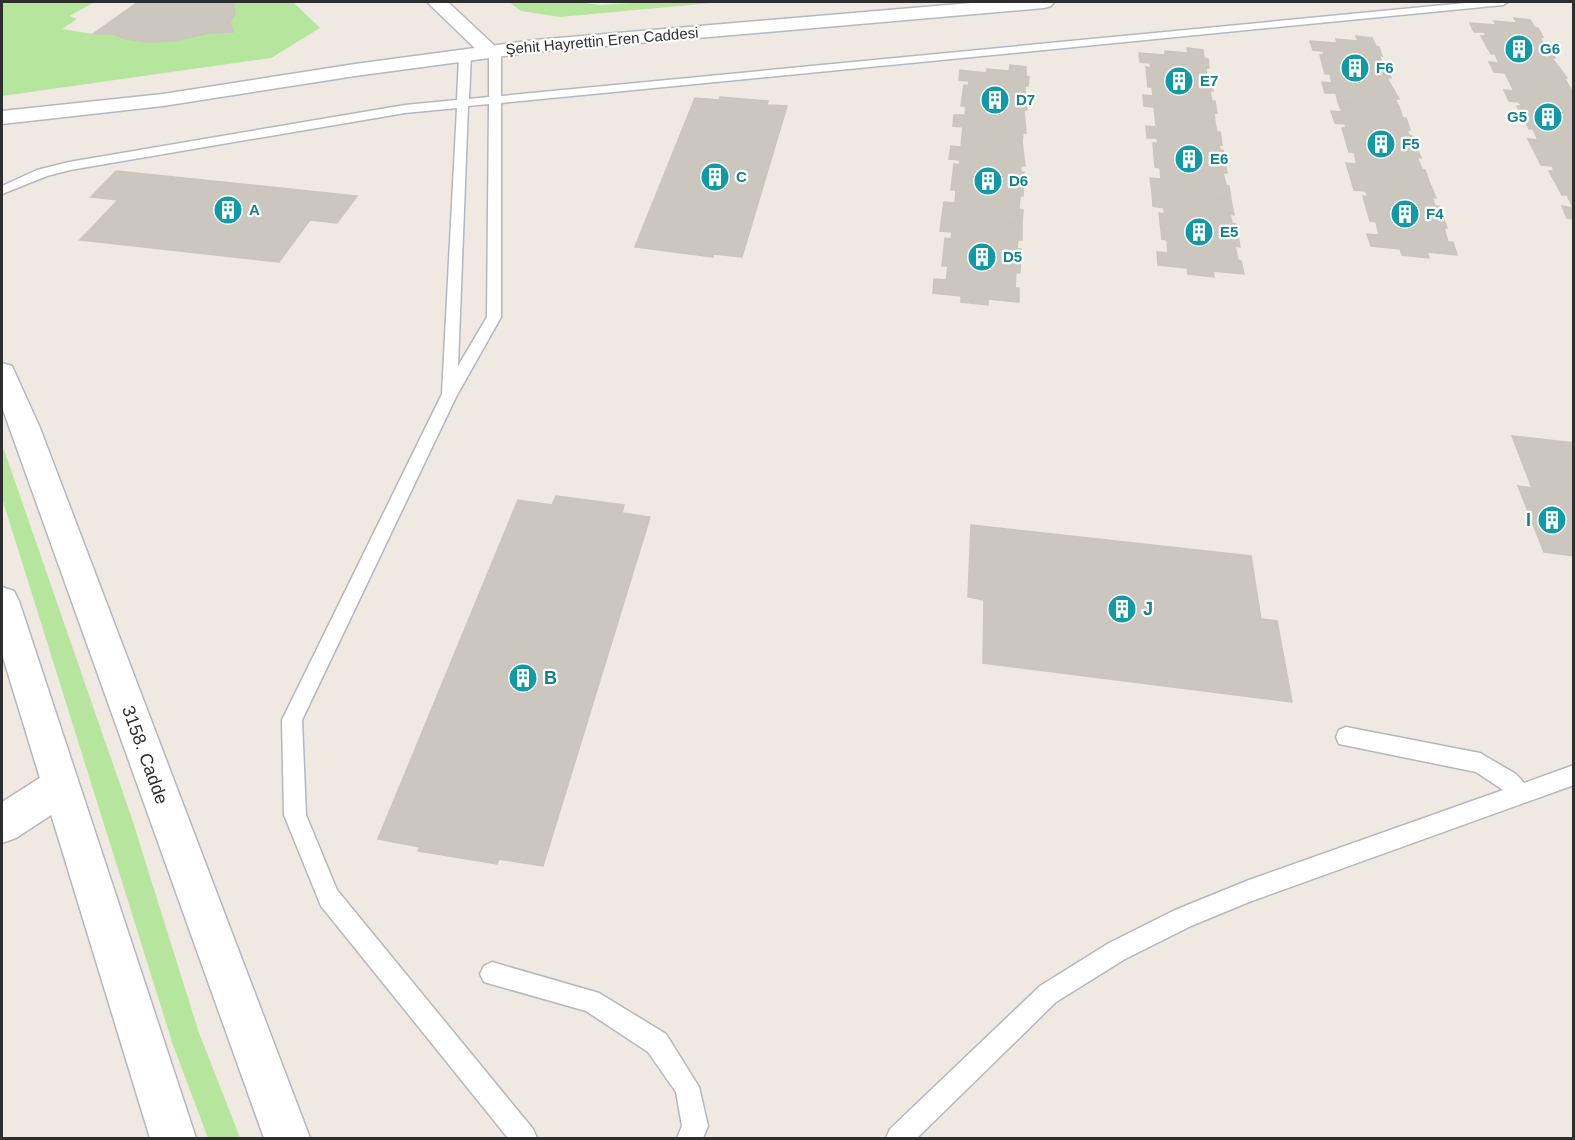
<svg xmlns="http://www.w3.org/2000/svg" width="1575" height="1140" font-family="Helvetica,sans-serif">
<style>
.green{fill:#b6e59e}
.building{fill:#cbc7bf;stroke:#cbc5ba;stroke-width:1.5}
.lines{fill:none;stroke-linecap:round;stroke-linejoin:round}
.service-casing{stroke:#b4b7c1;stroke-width:3}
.minor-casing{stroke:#b4b7c1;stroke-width:3}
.tertiary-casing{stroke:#b4b7c1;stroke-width:3}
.secondary-casing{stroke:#b4b7c1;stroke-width:3}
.service{fill:#fff;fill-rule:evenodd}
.minor{fill:#fff;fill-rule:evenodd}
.tertiary{fill:#fff;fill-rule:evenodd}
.secondary{fill:#fff;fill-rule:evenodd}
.labels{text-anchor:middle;stroke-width:4.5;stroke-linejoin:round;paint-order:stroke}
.far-street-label{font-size:15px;fill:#2e2e2e;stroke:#fff}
.far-culture-label{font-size:15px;font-weight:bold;fill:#0d838f;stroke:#fff;text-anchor:start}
.culture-label{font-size:18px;font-weight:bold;fill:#0d838f;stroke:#fff;text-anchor:start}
.street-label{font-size:18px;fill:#2e2e2e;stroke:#fff}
</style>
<rect width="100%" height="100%" fill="#efe9e1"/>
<path class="green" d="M2,2H95L69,16L77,19L62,29L93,34L138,2H293L320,28L271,58L2,96Z
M509,2H578L601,5L645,2H722L560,17L521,11Z
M2,444L132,819L198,1030L240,1138H208L173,1045L2,498Z"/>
<path class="building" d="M138,2H233L235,14L230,22L233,32L210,33L172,41L148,42L125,39L114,34H93Z
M1514,18L1530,20L1535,28H1538L1543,37H1540L1543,43H1547L1555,58H1552L1567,78H1564L1569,86L1509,81L1505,73L1494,72L1489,62L1499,63L1495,54H1491L1481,36H1486L1484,32H1474L1470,23L1496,25L1494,21L1517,23Z
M1356,36L1372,38L1376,46L1379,47L1382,56H1379L1382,62H1385L1391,78H1387L1399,99H1395L1399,107L1338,102L1336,93H1325L1322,82L1332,83L1330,74H1325L1320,55H1324L1323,51L1313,50L1310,41L1337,43L1336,39L1358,41Z
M1187,48L1203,50L1204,58L1208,59L1209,68H1206L1207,75H1210L1213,91H1210L1212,101H1215L1217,113L1214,112L1215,122L1155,116L1154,107L1144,106L1143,95L1153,96L1152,87H1148L1146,67L1151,68L1150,63L1140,62L1139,53L1165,55V51L1188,53Z
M1010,65L1026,67V76L1029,77L1028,86H1025V93L1028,94L1027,110H1024L1026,133H1023L1022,142L962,136L963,127L953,126L954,115H965L966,106H961L964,85L968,86L969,81L959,80L960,70L986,73L987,69L1009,71Z
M1509,81L1569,86L1574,95V155L1534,151L1528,139L1538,140L1533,129H1529L1517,106H1522L1519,102L1509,101L1504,90L1514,91Z
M720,97L768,101L767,105L787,106L742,257L713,254V257L635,247L695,98L719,100Z
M1338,102L1399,107L1403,118H1406L1410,130H1407L1409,135L1412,136L1421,158L1417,157L1422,169L1425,170L1430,184L1350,176L1346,163L1357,164L1354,152H1349L1342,128H1346L1345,124L1335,123L1331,111L1342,112Z
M1155,116L1215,122L1217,132H1220L1222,145L1219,144L1220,150H1223L1227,173H1223L1226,185L1229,186L1231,200L1152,192L1150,178L1161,179L1160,168L1155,167L1153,143H1158L1157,138H1147L1146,126L1156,127Z
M962,136L1022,142L1025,166H1021V172H1024L1023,196H1020L1019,209L1023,210L1022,224L942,216L944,202L955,203L956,190H951L954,164L959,165L960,160L949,159L951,146L961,147Z
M1534,151L1574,155V219L1567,218L1562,206L1573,208L1567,195H1562L1549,171H1554L1552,166L1541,165Z
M116,171L357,196L337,223L310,220L279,262L80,240L118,200L91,197Z
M1350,176L1430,184L1436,198L1432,197L1435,206H1439L1447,228H1444L1448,242H1453L1457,255L1427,252L1429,258L1402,255L1400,249L1371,246L1367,234L1379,235L1376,222L1370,221L1363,196L1368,197L1366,191L1354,190Z
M1152,192L1231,200L1234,215L1230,214L1232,223L1236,224L1240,247L1235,246L1238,260L1241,261L1244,274L1213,271L1214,277L1188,274L1187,268L1158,265L1157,252L1168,253L1167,240L1162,239L1159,213L1164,214V208L1153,206Z
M942,216L1022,224V240H1018L1017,249H1021L1020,273H1016L1015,288H1019V302L988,299V305L961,302V296L933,293L934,279L946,280L948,266H942L945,238L951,239L952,232L940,231Z
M1512,436L1574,443V556L1544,552L1518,486L1532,488Z
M556,496L624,505L622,513L650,517L543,866L499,859L497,864L418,851L420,847L378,839L518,500L552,505Z
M971,525L1251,556L1261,619L1277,621L1292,702L983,663L984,600L968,597Z"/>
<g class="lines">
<g class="service-casing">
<path id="service" d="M1476,2H1508L1503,5L501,103V317L456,397L302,720L306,815L337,890L533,1129L537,1138H508L321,906L284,815L282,720L442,394L457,108L405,113L70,170L47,176L2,194V186L37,170L69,162L405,105L457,100L459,55L465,52L471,55L469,99L489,97V51L495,48L501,51V96ZM489,104L487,317L458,366L468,106Z
M1346,727L1480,753L1516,774L1524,783L1574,765V785L1249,902L1191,926L1125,959L1056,1002L917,1138H886L890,1129L1040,986L1109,943L1175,910L1249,880L1503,790L1476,772L1339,744L1336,737L1339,730Z
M492,962L599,993L666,1034L699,1087L708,1126L703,1138H677L682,1126L676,1092L648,1052L586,1011L484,982L480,974L484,966Z"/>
</g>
<g class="minor-casing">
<path id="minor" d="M427,2H448L497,48L500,52L497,56H483Z
M60,768L74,774L79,787L74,800L16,838L2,843V802L46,774Z"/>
</g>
<g class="tertiary-casing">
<path id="tertiary" d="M2,363L12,366L40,428L310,1138H264L2,407Z
M2,587L14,591L19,601L196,1138H150L2,654Z"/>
</g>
<g class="secondary-casing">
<path id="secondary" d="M983,2H1054L1051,6L1044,8L535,52L355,76L163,106L2,124V111L163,94L355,64L535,40Z"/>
</g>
<use href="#service" class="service"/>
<use href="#minor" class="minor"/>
<use href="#tertiary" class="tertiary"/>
<use href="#secondary" class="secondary"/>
</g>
<defs>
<g id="building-disc" transform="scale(1.5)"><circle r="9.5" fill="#0f9aa8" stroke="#fff"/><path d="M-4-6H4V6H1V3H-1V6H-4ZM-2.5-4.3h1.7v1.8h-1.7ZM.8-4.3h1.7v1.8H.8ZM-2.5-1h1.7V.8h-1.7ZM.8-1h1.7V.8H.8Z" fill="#fff"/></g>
</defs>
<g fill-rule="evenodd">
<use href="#building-disc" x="1519" y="49"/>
<use href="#building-disc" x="1355" y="68"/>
<use href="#building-disc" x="1179" y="81"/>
<use href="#building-disc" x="995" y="100"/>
<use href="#building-disc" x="1548" y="117"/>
<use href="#building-disc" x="1381" y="144"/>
<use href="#building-disc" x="1189" y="159"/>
<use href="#building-disc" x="715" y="177"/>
<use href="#building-disc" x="988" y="181"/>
<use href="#building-disc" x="228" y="210"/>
<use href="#building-disc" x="1405" y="214"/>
<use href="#building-disc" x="1199" y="232"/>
<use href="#building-disc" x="982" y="257"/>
<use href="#building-disc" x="1552" y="520"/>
<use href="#building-disc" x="1122" y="609"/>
<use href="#building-disc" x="523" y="678"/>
</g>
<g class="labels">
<g class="far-street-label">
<text transform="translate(602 41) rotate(-5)" y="5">Şehit Hayrettin Eren Caddesi</text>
</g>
<g class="far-culture-label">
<text x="1540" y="54">G6</text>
<text x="1376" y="73">F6</text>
<text x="1200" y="86">E7</text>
<text x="1016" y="105">D7</text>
<text x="1527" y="122" text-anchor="end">G5</text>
<text x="1402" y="149">F5</text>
<text x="1210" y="164">E6</text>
<text x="736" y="182">C</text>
<text x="1009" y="186">D6</text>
<text x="249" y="215">A</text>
<text x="1426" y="219">F4</text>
<text x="1220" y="237">E5</text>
<text x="1003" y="262">D5</text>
</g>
<g class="culture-label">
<text x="1531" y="526" text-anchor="end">I</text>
<text x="1143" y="615">J</text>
<text x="544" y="684">B</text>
</g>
<g class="street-label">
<text transform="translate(145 755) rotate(70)" y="6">3158. Cadde</text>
</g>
</g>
<rect width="1575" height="1140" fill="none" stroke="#2e2e2e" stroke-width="6"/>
</svg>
